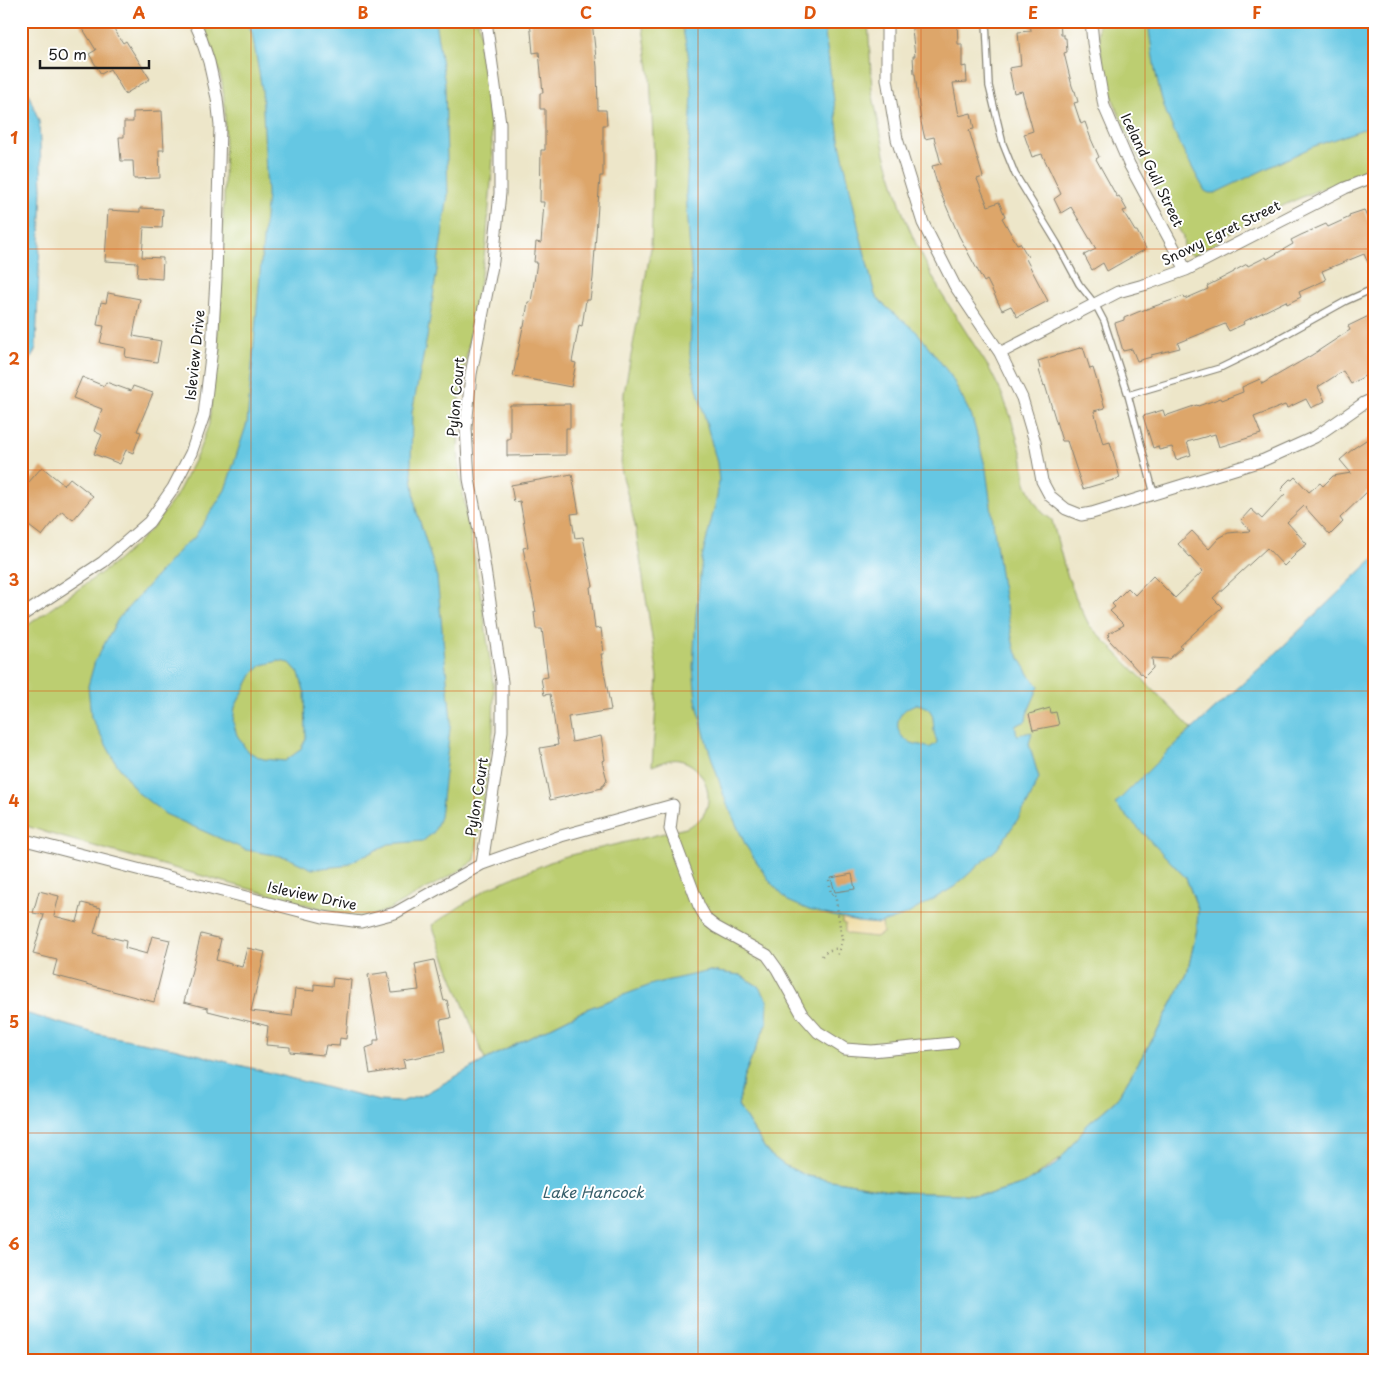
<svg xmlns="http://www.w3.org/2000/svg" width="1396" height="1382" font-family="'Playpen Sans',sans-serif">
<style>
.green{fill:#bcce71;stroke:#6c7546}
.sand{fill:#eeda9e;stroke:#857b5d}
.water{fill:#65c7e3;stroke:#407280;fill-rule:evenodd}
.building{fill:#dda66a}
.lines{fill:none;stroke-linecap:round;stroke-linejoin:round}
.lane-casing{stroke:#848172;stroke-width:8}
.street-casing{stroke:#848172;stroke-width:13}
.path{stroke:#848172;stroke-width:2.5;stroke-dasharray:1 4;stroke-linecap:butt}
.lane{stroke:#fff;stroke-width:5.5}
.street{stroke:#fff;stroke-width:11}
.grid{fill:none;stroke:#de560d;stroke-width:1;stroke-opacity:0.55}
.labels{text-anchor:middle;stroke-width:4;stroke-linejoin:round;paint-order:stroke}
.street-label{font-size:14px;fill:#1c1c1c;stroke:#fff}
.water-label{font-size:15px;font-style:italic;fill:#39606c;stroke:#fff}
.neatline{fill:none;stroke:#de560d;stroke-width:2}
.grid-label{font-size:16px;text-anchor:middle;font-weight:bold;fill:#de560d}
</style>
<rect width="100%" height="100%" fill="#fff"/>
<filter id="ink" filterUnits="userSpaceOnUse"><feTurbulence type="fractalNoise" baseFrequency=".02" numOctaves="2"/><feDisplacementMap in="SourceGraphic" scale="10" xChannelSelector="R" yChannelSelector="G"/><feConvolveMatrix kernelMatrix="1 2 1 2 8 2 1 2 1" color-interpolation-filters="sRGB"/></filter>
<filter id="wash" filterUnits="userSpaceOnUse"><feTurbulence type="fractalNoise" baseFrequency=".0096" numOctaves="4" result="noise"/><feDisplacementMap in="SourceGraphic" scale="20" xChannelSelector="R" yChannelSelector="G"/><feGaussianBlur stdDeviation="1.12" result="paint"/><feColorMatrix in="noise" values="0 0 0 0 0 0 0 0 0 0 0 0 0 0 0 0 0 1.4 0 .05"/><feComposite in="paint" operator="in"/></filter>
<g filter="url(#wash)">
<rect width="100%" height="100%" fill="#ede6c9"/>
<path class="green" d="M201,21H478L487,73L493,158L486,245L460,394L458,432L459,470L483,608L494,691L493,731L475,860L461,870L388,910L370,916H350L315,907L54,835L21,824V630L111,566L134,546L152,528L175,498L198,453L209,424L216,357L224,200L225,107L222,83L214,53Z
M642,21H868L872,91L885,154L904,216L916,244L941,293L989,368L1001,392L1010,415L1022,455L1026,483L1036,504L1043,513L1052,520L1065,569L1076,598L1089,625L1192,729L1144,775L1157,847L1186,878L1198,909L1197,929L1187,974L1158,1030L1116,1100L1087,1125L1063,1157L1024,1184L989,1195L901,1192L807,1176L784,1165L768,1153L738,1106L744,1076L767,1022L758,986L740,975L710,971L589,1008L485,1060L432,925L488,888L562,857L686,828C691,825 696,823 700,819C718,800 704,764 679,760C670,758 661,763 652,766L658,678L635,525L621,469L624,393L651,248L654,158L650,75Z
M1098,21H1375V168C1347,179 1319,189 1293,201C1270,211 1249,224 1227,234C1213,242 1199,267 1184,249L1183,237L1180,231C1143,167 1100,98 1098,21Z"/>
<path class="sand" d="M842,915L882,922L883,933L875,937L848,934L845,932V924L842,923Z"/>
<path class="water" d="M246,21H435L445,84L448,195L427,338L412,412L411,467L416,509L437,577L451,720L440,817L434,832L423,841L389,844L343,866L312,869L286,857L246,850L165,814L137,792L116,763L91,717L88,686L95,661L118,619L184,545L194,538L225,490L247,423L267,194L262,90L252,33ZM279,661L290,663L299,673L305,694L306,739L300,750L285,761L263,759L247,751L237,735L233,722L235,707L253,673L262,665Z
M681,21H825V33L839,138L859,230L875,295L884,305L918,333L951,376L972,417L986,469L1001,580L1014,648L1032,679L1039,686L1027,714L1026,721L1015,726L1017,735L1032,732L1029,744L1039,778L1028,803L1018,819L997,849L954,887L906,915L879,924L857,922L809,910L788,901L771,883L746,846L726,802L707,744L696,700L693,667L696,615L702,558L717,497L719,481L717,463L694,377L690,355L692,281L686,193L692,95L688,53ZM917,704C941,709 929,726 937,741L936,744L929,748C921,744 913,745 906,740C890,728 899,708 917,704Z
M1148,21H1375V125L1312,147L1215,193H1209L1205,191C1191,166 1178,142 1167,115C1156,85 1152,53 1148,21Z
M21,75L39,121L42,189L36,348L21,380Z
M1375,557V1361H21V1012L98,1034L173,1048L379,1101L400,1102L423,1095L485,1060L589,1008L656,983L710,971L740,975L758,986L768,1000L767,1022L744,1076L738,1106L768,1153L784,1165L807,1176L901,1192L989,1195L1024,1184L1057,1164L1087,1125L1116,1100L1158,1030L1187,974L1197,929L1198,909L1186,878L1115,804L1164,755L1272,657Z"/>
<g id="blocks">
<path class="building" d="M78,21H109L123,43L126,41L150,79L125,94L110,69L101,74L89,54L96,50Z
M530,21H592L597,67L598,110H606L607,125H603V176H600L593,278L590,300H586L582,326L579,325L572,362L576,363L571,387L513,376L523,327H524L528,302H531L537,262H534L536,242L541,243L544,202H540L541,150H545V109H540V93H543L539,52L533,53Z
M911,21H957L958,44H962V67L966,66L967,82L953,83L959,116L971,113L974,129L969,130L983,177L977,179L988,206L999,202L1005,216L1002,218L1017,244L1020,243L1028,257L1026,259L1048,301L1017,317L1011,306L1002,310L987,280L984,282L959,236L938,187L932,166L941,164L934,137L925,139L921,122L915,74H914L913,56H915Z
M1030,21H1060L1061,35H1064V38H1066L1067,52L1064,53L1072,86L1074,91H1075L1078,102L1074,103L1081,124L1085,122L1091,139L1099,157L1096,159L1117,197L1119,196L1127,210L1123,211L1135,231H1137L1146,249L1107,271L1103,263L1092,270L1084,255L1096,249L1071,207L1061,213L1054,199L1061,194L1042,154L1032,157L1024,134L1033,131L1022,91L1014,93L1009,68L1021,66L1018,32L1031,31Z
M162,111L164,150H159L160,178L134,179L133,161H121L119,137H124V122H133V112Z
M140,208L163,209L162,228L144,227L142,257L163,258L162,279L137,277L138,263L105,261L108,210L140,212Z
M1364,210L1375,238V278L1364,254L1322,271L1326,280L1299,292L1301,297L1287,304L1286,301L1243,322L1244,324L1229,331L1225,324L1178,343L1180,348L1151,355V357L1137,361L1132,349L1123,351L1115,323L1124,320V318L1138,312L1184,296L1185,299L1208,289L1207,286L1234,272V271L1247,264L1248,266L1266,257L1267,259L1293,244L1291,240L1301,235L1326,224L1328,227L1350,217L1349,215Z
M108,293L140,299L133,336L161,341L157,362L125,357L126,348L100,343L104,326L97,325L101,302L106,303Z
M1375,313V370L1351,384L1343,371L1318,387L1325,401L1311,408L1306,399L1287,408L1285,405L1254,417L1261,434L1219,447L1215,434L1187,442L1191,455L1176,460L1172,447L1159,450L1158,446L1153,448L1143,416L1163,410L1165,416L1197,405L1198,406L1221,398L1222,400L1243,392L1242,387L1260,379L1262,384L1312,355L1350,330L1348,326Z
M1083,347L1090,369L1093,368L1105,408L1094,411L1103,444L1110,442L1120,478L1083,489L1067,441H1062L1045,385L1044,386L1039,370L1040,369L1038,361Z
M82,377L104,386L106,382L131,391L133,386L153,393L137,431L141,432L133,453L126,450L120,464L94,454L102,435L94,431L102,409L73,398Z
M570,404V428H566V455L507,456V439H510V405Z
M1375,434V499L1368,491L1340,518L1343,522L1330,535L1304,506L1287,522L1307,544L1294,554L1295,555L1284,566L1267,548L1213,598L1222,607L1180,646L1182,647L1169,659L1152,658L1153,668L1144,677L1110,641L1108,638L1109,633L1124,625L1110,611L1115,607L1112,604L1128,588L1135,595L1153,576L1175,598L1203,571L1178,544L1192,531L1209,549L1219,538L1228,533L1250,531L1241,520L1251,509L1262,519L1285,494L1281,490L1284,487L1283,486L1290,479L1292,480L1295,477L1309,492L1320,483L1323,486L1333,476L1351,473L1340,460L1354,448Z
M42,467L64,485L70,478L93,496L73,520L62,511L42,536L21,520V491Z
M572,474L579,513L571,514L575,538L583,537L593,586L590,587L595,629L601,628L604,654H601L611,710L568,717L572,742L601,736L605,760L602,761L607,780L604,785L602,786V788L550,800L540,748L558,745L550,694L544,695L541,678L548,677L542,629H536L534,612H536L523,548L528,547L520,501L514,502L511,485Z
M1050,708L1051,713L1056,712L1059,725L1033,730L1029,714Z
M852,874L855,889L835,892L831,878Z
M39,891L59,896L54,916L77,922L82,903L101,908L94,933L126,941L125,948L147,954L152,936L170,940L154,1002L53,975L57,960L33,954L44,915L33,913Z
M201,934L221,939L216,960L242,967L247,948L265,952L251,1011L292,1016L295,989L314,991V984L332,986L333,978L351,980L346,1039L340,1038L339,1046L326,1045L324,1055L290,1052V1047L266,1045L268,1026L208,1011V1008L184,1002Z
M434,960L444,1001L447,1000L451,1018L440,1020L445,1052L403,1060L405,1068L370,1074L366,1048L374,1045V1040H379L368,975L388,972L392,993L419,990L415,964Z"/>
</g>
</g>
<g filter="url(#ink)">
<use href="#blocks" fill-opacity="0" stroke="#848172" stroke-width="1"/>
<g class="lines">
<g class="lane-casing">
<path id="lane" d="M986,21L989,86L1003,144L1015,174L1057,243L1079,284L1095,304L1104,321L1128,395L1154,494
M1128,395L1220,368L1263,347L1346,301L1375,288"/>
</g>
<g class="street-casing">
<path id="street" d="M887,21V79L897,139L923,223L955,286L1000,353L1022,398L1035,442L1042,481L1050,496L1066,509L1081,515L1092,513L1264,460L1315,437L1364,403L1375,398
M1091,21L1093,43L1104,106L1129,164L1186,270
M1000,353L1118,292L1147,284L1186,270L1345,188L1375,176
M21,616L103,562L149,522L173,488L191,453L204,415L212,348L216,279L220,126L217,98L209,62L199,32L194,21
M21,837L25,840L323,917L361,922L395,913L482,864L561,836L673,805L670,829L699,906L707,920L716,927L767,955L777,969L802,1014L818,1032L845,1049L872,1051L953,1043
M482,864L502,731V682L480,536L469,479L466,428L471,374L493,261L500,193V123L486,21"/>
</g>
<path class="path" d="M829,880L831,894L835,893L842,940L837,957
M822,956C826,951 832,948 839,949"/>
<use href="#lane" class="lane"/>
<use href="#street" class="street"/>
</g>
</g>
<path class="grid" d="M251,21V1361M474,21V1361M698,21V1361M921,21V1361M1145,21V1361M21,249H1375M21,470H1375M21,691H1375M21,912H1375M21,1133H1375"/>
<g class="labels">
<g class="street-label">
<text transform="translate(1152 170) rotate(64)" y="5">Iceland Gull Street</text>
<text transform="translate(1221 233) rotate(-26)" y="5">Snowy Egret Street</text>
<text transform="translate(195 355) rotate(-84)" y="5">Isleview Drive</text>
<text transform="translate(456 397) rotate(-85)" y="5">Pylon Court</text>
<text transform="translate(477 797) rotate(-81)" y="5">Pylon Court</text>
<text transform="translate(312 896) rotate(12)" y="5">Isleview Drive</text>
</g>
<g class="water-label">
<text x="593" y="1198">Lake Hancock</text>
</g>
</g>
<rect width="1396" height="1382" fill="none" stroke="#fff" stroke-width="55"/>
<path d="M40 60v8h109v-8" fill="none" stroke="#1c1c1c" stroke-width="2.5"/>
<text x="48" y="60" font-size="15" fill="#1c1c1c" stroke="#ffffff" stroke-width="4" paint-order="stroke">50 m</text>
<rect x="28" y="28" width="1340" height="1326" class="neatline"/>
<g class="grid-label">
<text x="139" y="19">A</text>
<text x="363" y="19">B</text>
<text x="586" y="19">C</text>
<text x="810" y="19">D</text>
<text x="1033" y="19">E</text>
<text x="1257" y="19">F</text>
<text x="14" y="144">1</text>
<text x="14" y="365">2</text>
<text x="14" y="586">3</text>
<text x="14" y="807">4</text>
<text x="14" y="1028">5</text>
<text x="14" y="1250">6</text>
</g>
</svg>
